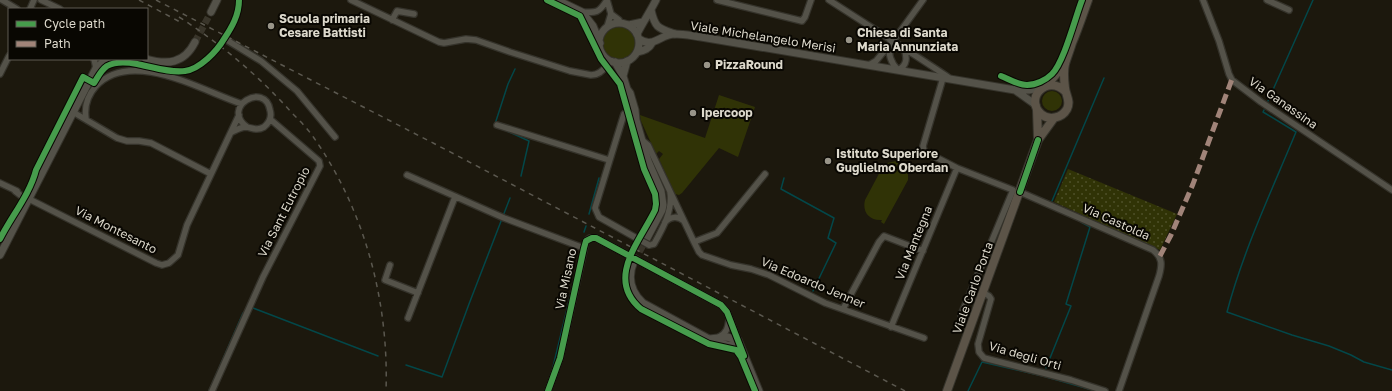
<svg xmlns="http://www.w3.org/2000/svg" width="1392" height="391" font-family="'Golos Text',sans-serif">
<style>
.green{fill:#303306}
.garden{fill:url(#garden-dots)}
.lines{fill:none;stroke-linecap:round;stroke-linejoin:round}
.stream{stroke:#034749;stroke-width:1.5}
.tertiary-tunnel{stroke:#39352a;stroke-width:7;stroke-dasharray:7 3.5;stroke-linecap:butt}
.minor-casing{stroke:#35332b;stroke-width:8}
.tertiary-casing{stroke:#35332b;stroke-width:9}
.secondary-casing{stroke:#35332b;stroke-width:9}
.primary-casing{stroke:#35332b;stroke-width:10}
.minor{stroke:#545249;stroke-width:5.5}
.tertiary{stroke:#545249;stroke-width:7}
.secondary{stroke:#545249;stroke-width:7}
.primary{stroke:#5c5448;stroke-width:8}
.rail{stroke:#5b584f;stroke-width:1.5;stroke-dasharray:5 5;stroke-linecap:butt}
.minor-bridge-casing{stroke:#35332b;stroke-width:8;stroke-linecap:butt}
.minor-bridge{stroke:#545249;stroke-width:5.5}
.quiet{stroke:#a18479;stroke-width:5;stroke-dasharray:10 5;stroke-linecap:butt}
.cycleway-casing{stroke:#090702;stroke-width:8}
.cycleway{stroke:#469c4c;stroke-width:6}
.poi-dot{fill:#999589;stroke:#090702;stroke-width:1.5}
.labels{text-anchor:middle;stroke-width:4;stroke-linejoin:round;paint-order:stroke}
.poi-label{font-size:12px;font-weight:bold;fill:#ddd9cc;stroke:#090702;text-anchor:start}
.street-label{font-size:12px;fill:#ddd9cc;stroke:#090702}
</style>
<defs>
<pattern id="garden-dots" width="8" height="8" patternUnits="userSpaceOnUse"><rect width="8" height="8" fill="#303306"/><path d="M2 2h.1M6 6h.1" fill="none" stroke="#4e5029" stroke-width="1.8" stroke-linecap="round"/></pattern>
</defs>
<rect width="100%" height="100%" fill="#1c180d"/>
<path class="green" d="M603 43a16 16 0 1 1 32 0a16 16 0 1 1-32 0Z
M1042 101a10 10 0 1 1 20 0a10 10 0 1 1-20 0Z
M719,95L755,107L738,157L719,148L682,193L679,195L675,194L659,159L663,154L659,151L656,154L641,121L640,115L705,138Z
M896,161C905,164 909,170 908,180L884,224L881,222L882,220C869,221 862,212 865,200L882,168L887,163Z"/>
<path class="garden" d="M1068,169L1177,214L1160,250L1054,202Z"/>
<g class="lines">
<path class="stream" d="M1268,101L1313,0
M1264,110L1263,112L1296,132C1272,190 1243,251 1227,312L1292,335L1329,346L1351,355L1364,362L1392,370
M495,124L508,84L515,69
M507,131L529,141L521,176
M784,178L781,189L834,218L828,238L836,243L813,291
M1052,201L1104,78
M589,214L599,178
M584,232L586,226
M253,308L378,356
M406,365L442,377L469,304L510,198
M1046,368L1071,306L1066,304L1090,227L1081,222
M209,391L243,313
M545,391L552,371L578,264
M968,391L982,362L1043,376L1096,391"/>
<path class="tertiary-tunnel" d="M195,42L211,12
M634,261L646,240"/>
<g class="minor-casing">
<path id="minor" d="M2,0L17,9
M41,0L60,9
M351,0L439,42L444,43L466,39L476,40L510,52L570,71L591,75C602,75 605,66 612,61
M607,0L611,14L607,27
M717,0L802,21L805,17L811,0
M829,0C869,26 909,51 948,77
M1203,0L1219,41L1229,74L1232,80L1261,102L1392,190
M1267,0L1289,10
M30,9L34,0
M582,12C596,13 599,13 607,0
M611,14L619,20L620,23
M392,20L397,11L414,14
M225,39L261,61L297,91L335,137
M889,44C889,55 890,62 898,70C908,65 907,57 904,48
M94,59L96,68
M869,65L876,61L899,33L923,0
M0,74L9,56
M943,78L923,146L924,151L957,168L1013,190L961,315
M630,108L624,114L595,208L599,217L638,239
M73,112L117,138L127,141H139L151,143L211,174
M86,119C84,106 87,96 96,86C132,48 202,91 242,104
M497,125L609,160
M232,132C236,130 241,127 246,127C253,128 257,131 264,127C269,123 272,117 270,110C265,81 220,107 247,127
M642,140L648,145L694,242L699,252L702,255L731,265L751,269L769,275L825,303L924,338
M407,175L504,218L581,247
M0,183L17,191
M15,191L24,198L29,199L156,263L162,265L169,263L178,255L187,225L239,115
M1020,192L1153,250C1163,258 1162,265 1159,276L1119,391
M665,222C671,216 678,216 684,221
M694,242L717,233L765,174
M649,245L654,244C663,228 673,210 670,192
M639,261L721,305L727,312L738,340L735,343L728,345
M390,265L385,280L418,293
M984,293L989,296L991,299L978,344L979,352L984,358L1071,380L1105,391
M843,309L879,242L884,236L923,251
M408,318L455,197
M891,327L957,168
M719,337C727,333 728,327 729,320
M212,391L263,277L320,166L319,161L270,119
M548,391L560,358L586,241L590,238H596L628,255"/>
</g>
<g class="tertiary-casing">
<path id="tertiary" d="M651,10C655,28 658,28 675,34
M211,12L217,0
M629,25L643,22
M637,34C643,22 650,12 656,0
M146,59C167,65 184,64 195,42
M615,62L623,76L627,89L630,93L635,110L636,120L648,161L661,191L663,205L662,210L646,240
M623,76L627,61
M0,255L96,68L107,59
M634,261C627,277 631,292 643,303L709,339C721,344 732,345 743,353
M709,339L727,337L738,340L759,391"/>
</g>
<g class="secondary-casing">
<path id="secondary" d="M557,0L582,12L593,26L600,43
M599 43a20 20 0 1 1 40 0a20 20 0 1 1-40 0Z
M639,39C654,49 660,34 675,34C684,34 693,36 701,37L1015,90H1029L1043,87
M637,52C644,51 649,49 652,43
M1015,90L1036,105"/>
</g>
<g class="primary-casing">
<path id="primary" d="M1047,85L1065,64
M1065,91C1047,74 1024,98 1041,114C1049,121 1062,118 1067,109C1071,101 1066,96 1065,88C1064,80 1063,72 1065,64C1067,57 1070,50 1072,43C1078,29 1083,14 1088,0
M1037,110L1038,139
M947,391L1038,140L1054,118"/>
</g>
<use href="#minor" class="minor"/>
<use href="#tertiary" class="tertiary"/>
<use href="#secondary" class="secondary"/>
<use href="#primary" class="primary"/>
<path class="rail" d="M139,0L182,23
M156,0L435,144L905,391
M179,17C221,44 259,76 292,113C300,121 308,129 314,138C365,211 389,302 386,391"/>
<g class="minor-bridge-casing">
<path id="minor-bridge" d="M638,239L649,245
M628,255L639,261"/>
</g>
<use href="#minor-bridge" class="minor-bridge"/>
<path class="quiet" d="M1160,256L1171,235L1193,184L1232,79"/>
<g class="cycleway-casing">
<path id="cycleway" d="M547,0L580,16L601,59L620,84L644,169L655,194L656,204L655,210C640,241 605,279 641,309L709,344L736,350L741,357L755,391
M1001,76C1009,79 1018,85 1027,85C1036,85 1046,80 1052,74C1064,62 1075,18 1082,0
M1020,192L1038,140
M0,239C11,217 30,194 36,170L83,77L94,83C98,77 101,70 107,66C116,61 127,62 137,64C152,67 170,73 185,71C200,69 217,51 224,39C232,27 239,15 239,0
M548,391L560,358L584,248L586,241L592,238H596L721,305L727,312L744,356"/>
</g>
<use href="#cycleway" class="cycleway"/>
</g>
<g class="poi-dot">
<circle cx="271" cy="26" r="4"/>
<circle cx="849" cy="40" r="4"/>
<circle cx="707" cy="65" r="4"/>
<circle cx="693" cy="113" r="4"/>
<circle cx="828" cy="161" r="4"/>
</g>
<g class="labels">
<g class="poi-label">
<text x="279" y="23">Scuola primaria<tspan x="279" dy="14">Cesare Battisti</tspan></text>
<text x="857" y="37">Chiesa di Santa<tspan x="857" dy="14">Maria Annunziata</tspan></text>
<text x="715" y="69">PizzaRound</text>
<text x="701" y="117">Ipercoop</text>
<text x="836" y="158">Istituto Superiore<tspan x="836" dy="14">Guglielmo Oberdan</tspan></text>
</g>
<g class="street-label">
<text transform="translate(763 37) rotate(9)" y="4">Viale Michelangelo Merisi</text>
<text transform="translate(1283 103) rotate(35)" y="4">Via Ganassina</text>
<text transform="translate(284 212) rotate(-63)" y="4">Via Sant Eutropio</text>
<text transform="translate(1116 222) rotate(24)" y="4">Via Castolda</text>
<text transform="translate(116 230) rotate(27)" y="4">Via Montesanto</text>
<text transform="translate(914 243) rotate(-68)" y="4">Via Mantegna</text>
<text transform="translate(566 279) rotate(-78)" y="4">Via Misano</text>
<text transform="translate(813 283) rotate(23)" y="4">Via Edoardo Jenner</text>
<text transform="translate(973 288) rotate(-70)" y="4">Viale Carlo Porta</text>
<text transform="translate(1025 356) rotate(16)" y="4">Via degli Orti</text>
</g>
</g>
<rect x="8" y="8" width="140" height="52" fill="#090702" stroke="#5e5b53"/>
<rect x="16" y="21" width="20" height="6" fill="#469c4c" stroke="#5e5b53"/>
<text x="44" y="28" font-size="12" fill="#ddd9cc">Cycle path</text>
<rect x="16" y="41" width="20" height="6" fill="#a18479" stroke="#5e5b53"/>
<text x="44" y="48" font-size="12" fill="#ddd9cc">Path</text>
</svg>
